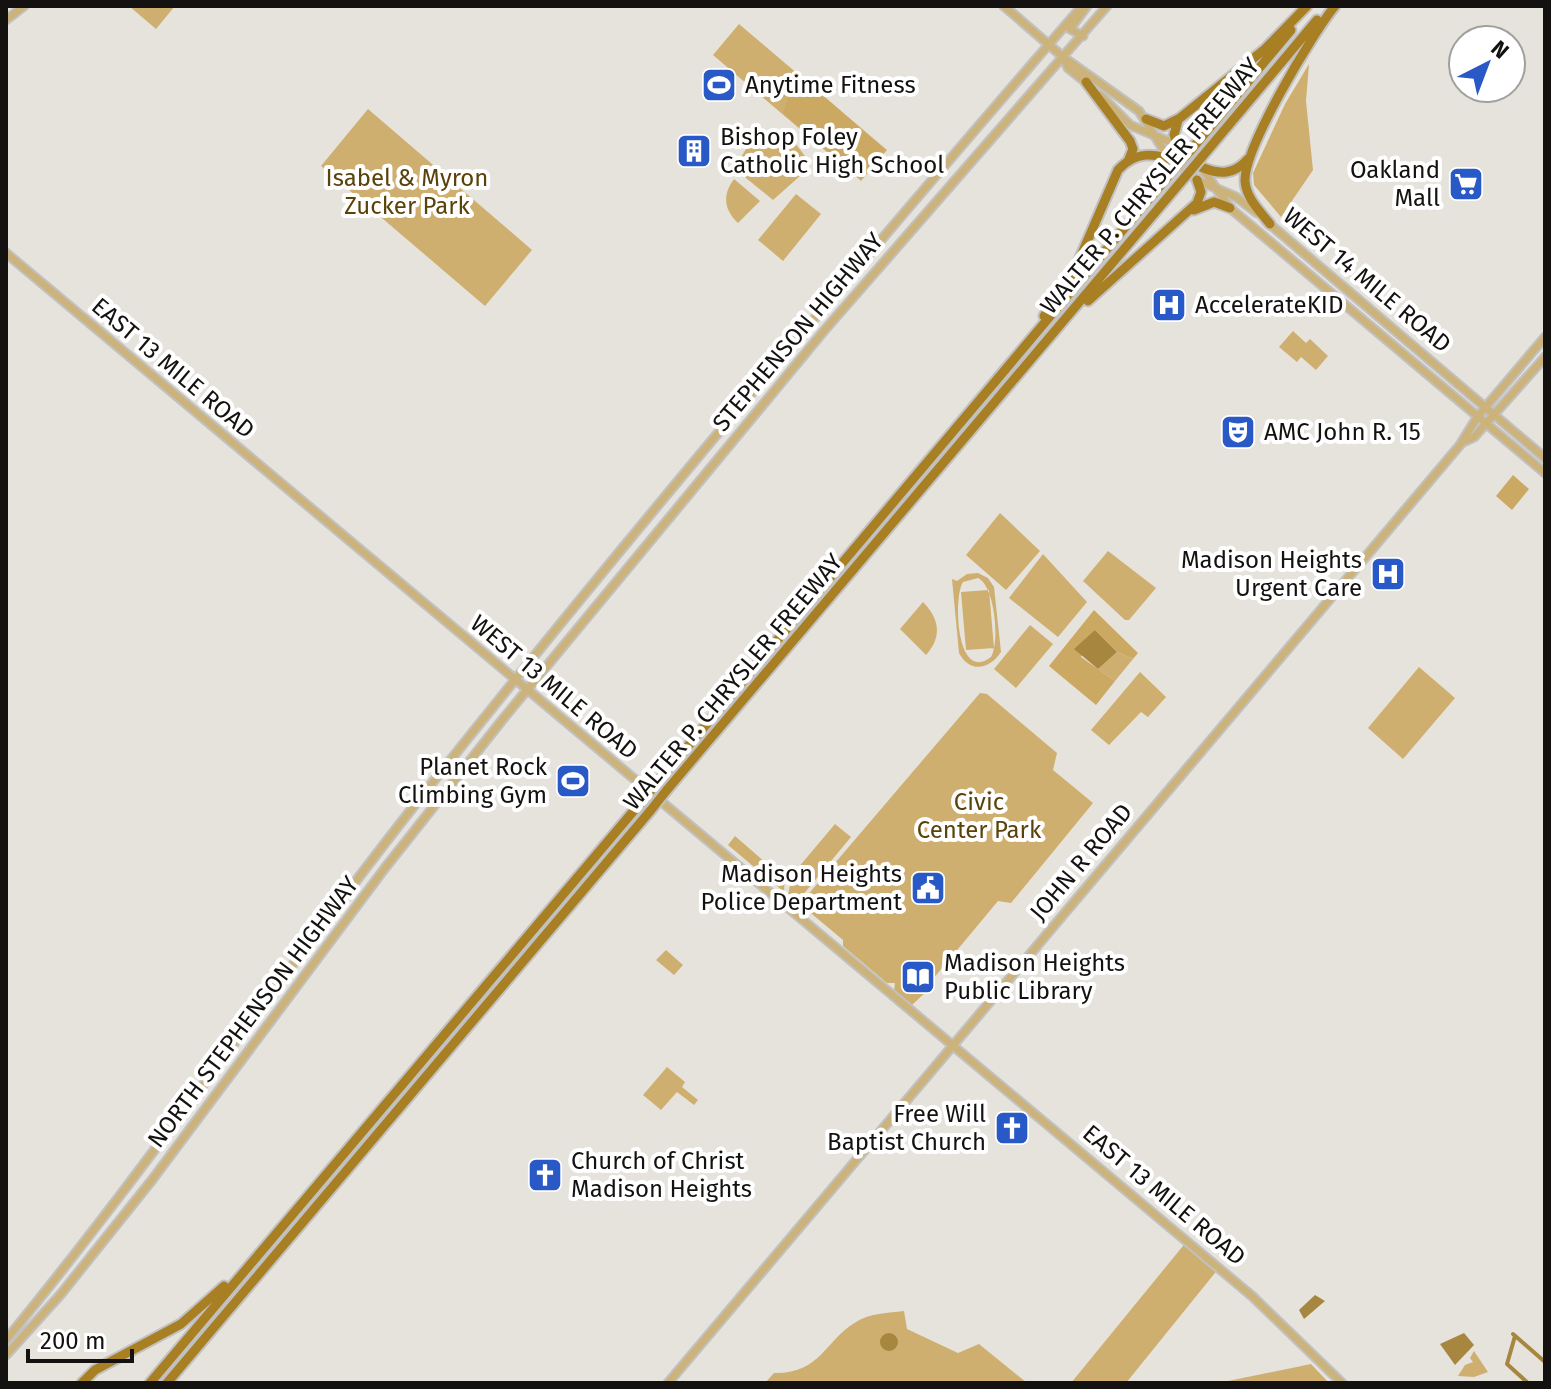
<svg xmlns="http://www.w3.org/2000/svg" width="1551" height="1389" font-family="'Fira Sans',sans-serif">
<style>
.green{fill:#cfaf6f;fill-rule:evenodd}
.forest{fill:#cba963}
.water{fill:#a78640}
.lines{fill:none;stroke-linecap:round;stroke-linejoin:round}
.canal{stroke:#a78640;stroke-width:4}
.major-casing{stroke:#c2c1c1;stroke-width:11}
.highway-casing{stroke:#c2c1c1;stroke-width:13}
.major{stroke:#cbb37b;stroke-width:7}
.highway{stroke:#a88023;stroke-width:9}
.highway-bridge-casing{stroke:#c2c1c1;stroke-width:13;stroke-linecap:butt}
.highway-bridge{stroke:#a88023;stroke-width:9}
.labels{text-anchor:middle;stroke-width:8;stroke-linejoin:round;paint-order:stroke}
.poi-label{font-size:24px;fill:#131210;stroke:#fff;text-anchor:start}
.park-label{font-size:24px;fill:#5a4209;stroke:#fff}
.street-label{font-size:24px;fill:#131210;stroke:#fff}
</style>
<rect width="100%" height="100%" fill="#e6e3dd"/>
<path class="green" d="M129,6H175L156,29Z
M739,24L887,150L861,181L713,55Z
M1309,64L1306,101L1313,170L1281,217L1254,185L1253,173L1285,104Z
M368,109L532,250L485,306L321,166Z
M773,136L795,143L808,160L800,176L773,200L746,178L737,164L749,144Z
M734,179L760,201L738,223C724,210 722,195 734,179Z
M796,194L821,214L783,261L758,240Z
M1293,331L1306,343L1310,339L1328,356L1316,370L1301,357L1297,362L1279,347Z
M1000,513L1040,551L1006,590L966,555Z
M1108,551L1156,588L1129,620H1125L1083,581Z
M1043,554L1087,602L1058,637L1009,598Z
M978,573L988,578L994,587L1001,652C990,669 970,674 959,653L952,579L957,581L967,574ZM978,578C995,586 1000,642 991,657C956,684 953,597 963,582Z
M989,590L994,648L966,650L961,592Z
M923,602C940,619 942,637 926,655L900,629Z
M1030,625L1053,644L1016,688L994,669Z
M1117,652L1133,659L1115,681L1098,669Z
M1419,667L1455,698L1403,759L1368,728Z
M1140,672L1166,697L1148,717L1141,712L1109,745L1091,730Z
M980,693L987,694L1057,753L1053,770L1093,803L1011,903L998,901L928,985L929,989L911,1006L894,991L895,983H887L843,946V940L800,904Z
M835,824L851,837L797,902L788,895L792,875Z
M735,836L781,876L785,875L784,892L728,845Z
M666,950L683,965L674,975L656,960Z
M667,1067L685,1082L682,1087L698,1100L694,1105L677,1092L661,1110L643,1095Z
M1187,1241L1219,1268L1126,1383H1071Z
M904,1311L907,1329L958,1353L979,1344L1027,1383H765L774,1373C821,1374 825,1340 856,1322C870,1313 888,1313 904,1311Z
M1474,1351L1488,1372L1474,1377L1458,1376L1465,1365L1473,1362L1470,1358Z
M1311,1364L1329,1383H1218Z"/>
<path class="forest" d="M796,72L885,150L861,179L783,113Z
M1513,475L1529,489L1512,510L1496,496Z
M1094,610L1138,653L1133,659L1117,652L1095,630L1081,657L1115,681L1096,705L1049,666Z"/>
<path class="water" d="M1095,630L1117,652L1098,669L1074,649Z
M1315,1295L1325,1301L1304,1319L1299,1310Z
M880 1342a9 9 0 1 1 18 0a9 9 0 1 1-18 0Z
M1464,1333L1474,1345L1455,1365L1440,1344Z"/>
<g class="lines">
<path class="canal" d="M1513,1334L1545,1362
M1515,1336L1507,1364L1528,1383"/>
<g class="major-casing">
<path id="major" d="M1004,6L1063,57L1139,111L1163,149L1197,180L1236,197L1257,213
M6,20L24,6
M1083,36L1070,29L1087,6
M1063,57L1068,68L1088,84
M1100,95L1130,125L1170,142L1201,167L1230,208L1545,473
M1266,221L1545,458
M6,253L1252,1296L1342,1383
M1463,442L1474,437L1545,357
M6,1340C152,1162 282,972 425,792C637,525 859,264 1082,6
M6,1355L61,1294L152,1180L385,868L503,719L823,332L1107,6
M668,1383L1460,445L1478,416L1545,337"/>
</g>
<g class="highway-casing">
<path id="highway" d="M1086,82L1130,141L1133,149L1129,159
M1146,119L1164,126L1180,118L1265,49L1307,6
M1178,120L1174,135L1179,148
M1191,150L1291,30
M1201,158L1317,20
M1201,167C1220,175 1234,175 1248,159
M1194,210L1214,202L1230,208
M1270,224C1260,211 1246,198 1245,181C1244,148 1312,34 1335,6
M1088,301L1197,203L1201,192L1197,180
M1044,316L1073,274L1118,170C1135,151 1155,152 1177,162
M657,783L1175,168
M666,791L1185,177
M82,1383L95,1370L181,1324L224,1286
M150,1383L642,801
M167,1383L651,810"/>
</g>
<use href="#major" class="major"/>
<use href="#highway" class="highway"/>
<g class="highway-bridge-casing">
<path id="highway-bridge" d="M1175,168L1191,150
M1185,177L1201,158
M642,801L657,783
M651,810L666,791"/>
</g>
<use href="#highway-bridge" class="highway-bridge"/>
</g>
<defs>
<g id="stadium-square" transform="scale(1.8)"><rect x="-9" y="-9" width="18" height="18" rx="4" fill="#2958c7" stroke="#fff"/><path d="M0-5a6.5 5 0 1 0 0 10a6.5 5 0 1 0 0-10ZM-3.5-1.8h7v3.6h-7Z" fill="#fff"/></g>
<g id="building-square" transform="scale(1.8)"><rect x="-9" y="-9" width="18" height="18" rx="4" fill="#2958c7" stroke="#fff"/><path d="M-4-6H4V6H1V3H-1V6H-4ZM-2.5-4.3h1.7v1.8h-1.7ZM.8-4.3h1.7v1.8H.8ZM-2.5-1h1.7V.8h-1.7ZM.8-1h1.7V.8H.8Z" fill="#fff"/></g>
<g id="supermarket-square" transform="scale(1.8)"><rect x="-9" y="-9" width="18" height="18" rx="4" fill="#2958c7" stroke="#fff"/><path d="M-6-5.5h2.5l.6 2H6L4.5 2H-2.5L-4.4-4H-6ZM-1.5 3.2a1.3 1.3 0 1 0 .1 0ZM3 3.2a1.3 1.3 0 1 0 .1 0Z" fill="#fff"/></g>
<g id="hospital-square" transform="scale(1.8)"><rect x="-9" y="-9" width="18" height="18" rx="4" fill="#2958c7" stroke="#fff"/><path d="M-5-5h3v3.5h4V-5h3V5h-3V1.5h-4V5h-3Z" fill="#fff"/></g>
<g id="theatre-square" transform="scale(1.8)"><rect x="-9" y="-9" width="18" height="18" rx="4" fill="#2958c7" stroke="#fff"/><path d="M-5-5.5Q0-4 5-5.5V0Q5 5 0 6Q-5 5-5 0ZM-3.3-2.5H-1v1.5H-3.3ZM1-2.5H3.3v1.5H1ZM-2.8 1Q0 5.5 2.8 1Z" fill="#fff"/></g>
<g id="civic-square" transform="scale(1.8)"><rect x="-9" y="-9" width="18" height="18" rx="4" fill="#2958c7" stroke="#fff"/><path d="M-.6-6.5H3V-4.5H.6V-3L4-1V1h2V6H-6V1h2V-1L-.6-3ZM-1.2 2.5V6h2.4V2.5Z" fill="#fff"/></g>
<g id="library-square" transform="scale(1.8)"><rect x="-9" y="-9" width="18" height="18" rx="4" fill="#2958c7" stroke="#fff"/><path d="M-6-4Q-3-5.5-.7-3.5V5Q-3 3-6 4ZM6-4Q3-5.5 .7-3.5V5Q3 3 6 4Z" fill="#fff"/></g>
<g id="church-square" transform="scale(1.8)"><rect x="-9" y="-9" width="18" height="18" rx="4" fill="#2958c7" stroke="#fff"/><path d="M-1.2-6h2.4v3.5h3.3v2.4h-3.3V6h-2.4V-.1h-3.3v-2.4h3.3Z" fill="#fff"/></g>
</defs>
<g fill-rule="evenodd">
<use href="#stadium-square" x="719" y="85"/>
<use href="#building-square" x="694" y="151"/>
<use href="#supermarket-square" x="1466" y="184"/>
<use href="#hospital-square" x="1169" y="305"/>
<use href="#theatre-square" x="1238" y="432"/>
<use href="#hospital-square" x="1388" y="574"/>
<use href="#stadium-square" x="573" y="781"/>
<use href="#civic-square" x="928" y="888"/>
<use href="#library-square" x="918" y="977"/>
<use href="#church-square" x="1012" y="1128"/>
<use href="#church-square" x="545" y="1175"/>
</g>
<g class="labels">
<g class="poi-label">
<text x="745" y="93">Anytime Fitness</text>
<text x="720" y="145">Bishop Foley<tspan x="720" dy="28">Catholic High School</tspan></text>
<text x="1440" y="178" text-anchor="end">Oakland<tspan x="1440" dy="28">Mall</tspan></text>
<text x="1195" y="313">AccelerateKID</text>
<text x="1264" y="440">AMC John R. 15</text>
<text x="1362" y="568" text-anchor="end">Madison Heights<tspan x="1362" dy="28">Urgent Care</tspan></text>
<text x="547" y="775" text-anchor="end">Planet Rock<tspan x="547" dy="28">Climbing Gym</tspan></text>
<text x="902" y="882" text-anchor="end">Madison Heights<tspan x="902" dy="28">Police Department</tspan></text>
<text x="944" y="971">Madison Heights<tspan x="944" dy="28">Public Library</tspan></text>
<text x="986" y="1122" text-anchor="end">Free Will<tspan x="986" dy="28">Baptist Church</tspan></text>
<text x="571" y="1169">Church of Christ<tspan x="571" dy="28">Madison Heights</tspan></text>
</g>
<g class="park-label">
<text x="407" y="186">Isabel &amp; Myron<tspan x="407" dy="28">Zucker Park</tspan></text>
<text x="979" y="810">Civic<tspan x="979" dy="28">Center Park</tspan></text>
</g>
<g class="street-label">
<text transform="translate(1150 186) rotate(-50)" y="8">WALTER P. CHRYSLER FREEWAY</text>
<text transform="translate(1367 280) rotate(40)" y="8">WEST 14 MILE ROAD</text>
<text transform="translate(798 332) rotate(-50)" y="8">STEPHENSON HIGHWAY</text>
<text transform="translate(173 368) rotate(40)" y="8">EAST 13 MILE ROAD</text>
<text transform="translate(733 682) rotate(-50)" y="8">WALTER P. CHRYSLER FREEWAY</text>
<text transform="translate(554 687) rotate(40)" y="8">WEST 13 MILE ROAD</text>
<text transform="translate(1081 862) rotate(-50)" y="8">JOHN R ROAD</text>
<text transform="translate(253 1012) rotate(-53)" y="8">NORTH STEPHENSON HIGHWAY</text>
<text transform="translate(1164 1195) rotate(40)" y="8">EAST 13 MILE ROAD</text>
</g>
</g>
<rect width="1551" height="1389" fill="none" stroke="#131210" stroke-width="16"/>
<g transform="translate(1487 64) rotate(42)"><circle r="38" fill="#ffffff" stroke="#a1a09f" stroke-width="2"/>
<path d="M0-6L14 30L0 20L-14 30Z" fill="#2958c7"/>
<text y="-12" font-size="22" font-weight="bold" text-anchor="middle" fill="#131210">N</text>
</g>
<path d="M28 1349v12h104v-12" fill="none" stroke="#131210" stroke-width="4"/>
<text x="40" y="1349" font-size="24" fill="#131210" stroke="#ffffff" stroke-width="6" paint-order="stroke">200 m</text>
</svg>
